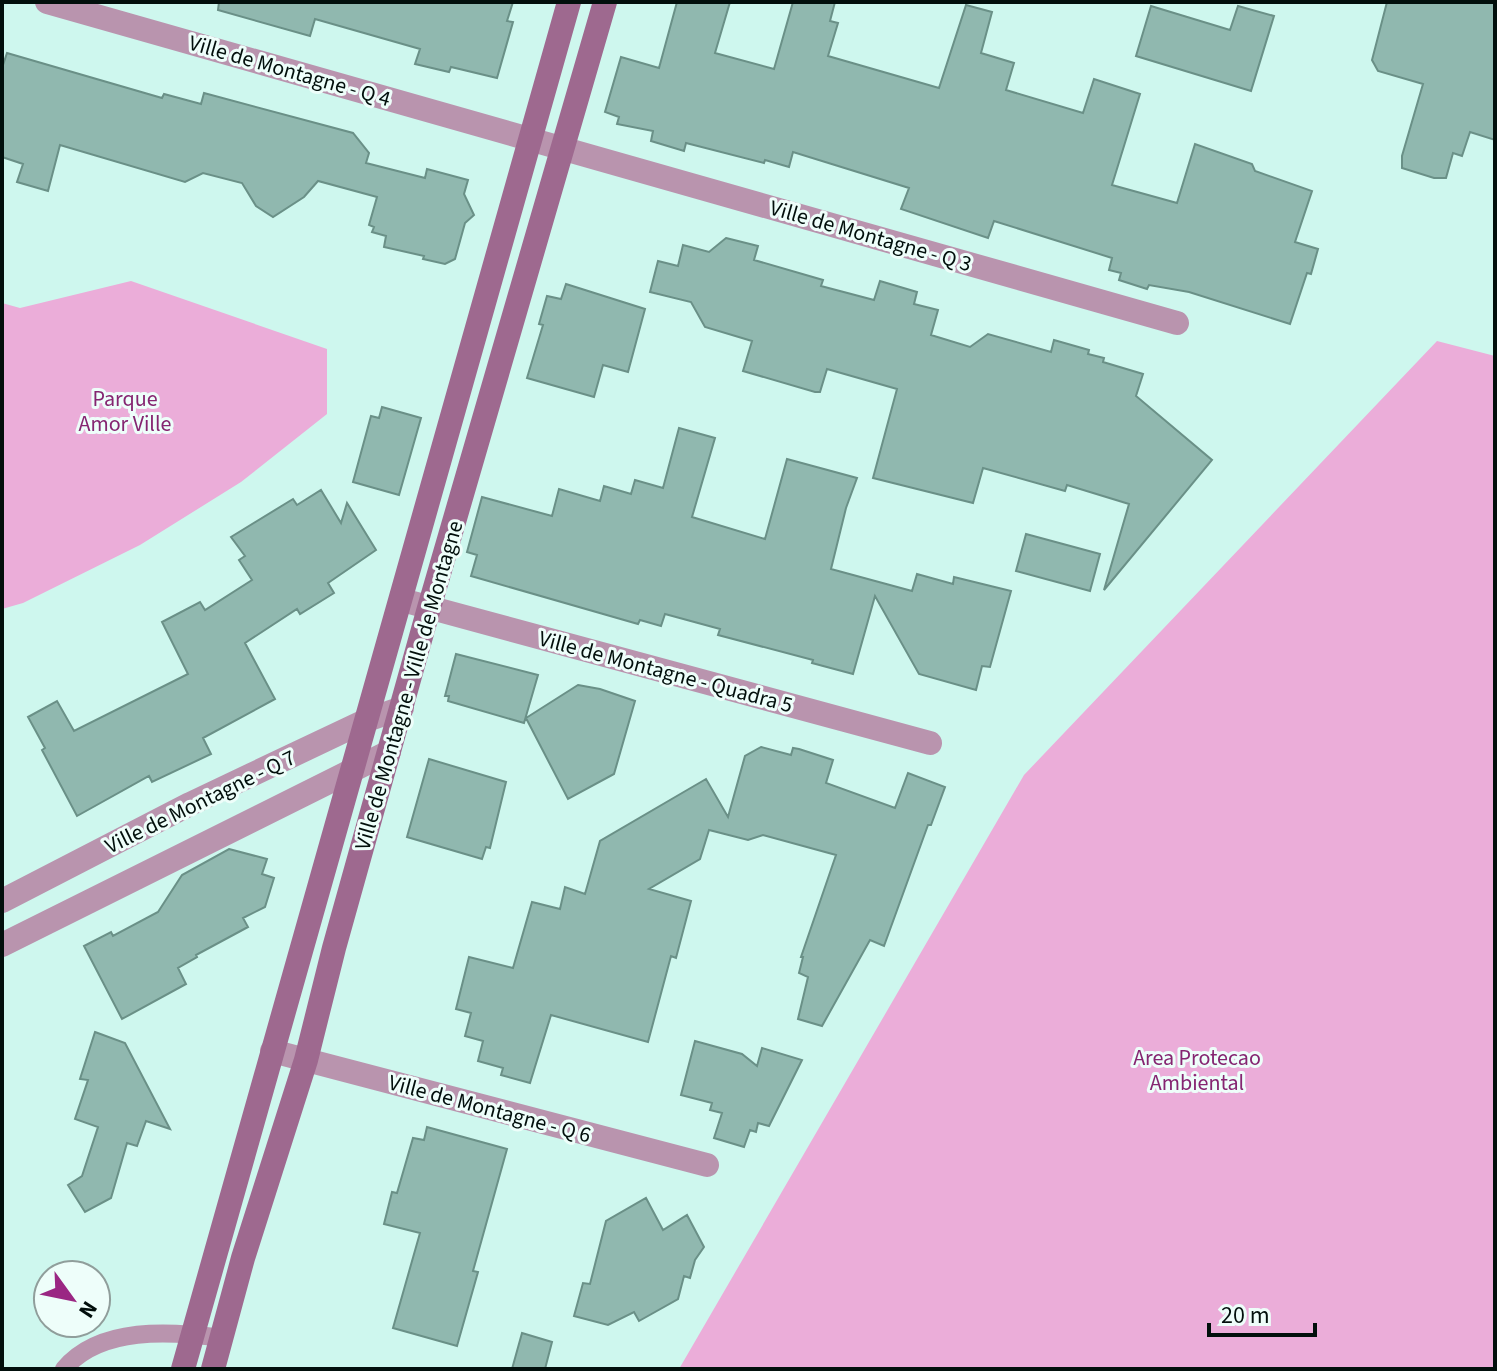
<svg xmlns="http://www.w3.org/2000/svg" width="1497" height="1371" font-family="'Source Sans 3',sans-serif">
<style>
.green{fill:#ebadd9}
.building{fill:#90b8af;stroke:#6a9087;stroke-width:2}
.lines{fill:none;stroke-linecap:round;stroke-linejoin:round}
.lane{stroke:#b994ae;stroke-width:18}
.street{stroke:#b994ae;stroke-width:24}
.secondary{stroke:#9e698f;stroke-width:24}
.labels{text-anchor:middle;stroke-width:6;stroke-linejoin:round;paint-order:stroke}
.street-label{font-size:22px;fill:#020f0c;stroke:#eefefa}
.park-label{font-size:22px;fill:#852571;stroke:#eefefa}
</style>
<rect width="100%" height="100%" fill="#cef7ee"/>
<path class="green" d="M131,281L327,349V414L241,482L140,545L23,603L2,609V303L20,308Z
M1437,341L1495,356V1369H679L1024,775Z"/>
<path class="building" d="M219,2H513L507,21L513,22L497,78L451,67L449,72L415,64L420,49L315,19L310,36L218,10Z
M677,2H730L715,53L774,69L793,2H835L830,21L838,23L828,56L939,88L966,5L992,12L981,53L1014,63L1006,90L1083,113L1094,79L1140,94L1112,185L1177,203L1195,144L1252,164L1255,171L1312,191L1295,242L1318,249L1311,274L1307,273L1290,324L1189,292L1149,285L1147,289L1119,280L1121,273L1109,270L1112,258L994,221L988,238L901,209L909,188L793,152L789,167L765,160L764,163L686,143L684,151L651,141L653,131L617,124L619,117L605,112L621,57L659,68Z
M1387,2H1495V140L1470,132L1462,156L1453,153L1446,178H1434L1402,168V156L1423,84L1378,71L1372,60Z
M1151,6L1230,30L1238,6L1274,16L1251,91L1136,56Z
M7,53L162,98L164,94L201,104L204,93L353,133L369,153L366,163L425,178L427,169L468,180L464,194L474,215L465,223L455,259L445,264L423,259L424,256L384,247L386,236L372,232L374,227L369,225L377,197L318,181L304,197L273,217L256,206L242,183L203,173L185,182L60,145L48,191L17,182L23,164L2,157V68Z
M726,238L758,246L754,260L823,280L821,286L874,300L880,281L917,292L914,304L938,310L931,335L970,347L988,334L1051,352L1054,340L1089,350L1088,354L1104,358L1103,362L1143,374L1136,396L1212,460L1104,590L1129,504L1067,485L1065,491L983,468L973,503L873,478L897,389L827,369L820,392H815L743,371L752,341L705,327L691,302L650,292L658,261L678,266L683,245L709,252Z
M566,284L645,309L628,372L603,365L594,397L527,378L543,325L539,324L547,296L561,299Z
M382,407L421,418L399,495L353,482L371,416L379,418Z
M679,428L715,438L692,517L765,539L787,459L857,478L846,508L831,569L912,591L917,574L953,584L954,577L1011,591L990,667L982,666L976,690L919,674L875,596L853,674L812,663L813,660L718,635L720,629L665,614L661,626L640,620L638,624L471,576L477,555L467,552L482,497L552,516L559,489L600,501L604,486L631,494L635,480L663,488Z
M321,490L341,523L347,503L376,550L328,583L334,593L300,614L297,609L245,643L275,699L203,738L211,754L152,782L149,776L77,816L42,750L45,748L28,717L57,701L74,731L188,674L162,622L200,602L205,610L252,580L239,560L245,556L231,537L293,499L297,505Z
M1026,534L1100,554L1090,591L1016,571Z
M456,654L538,675L524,723L448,701L449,696H445Z
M578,685L600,689L635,701L614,774L568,799L526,718Z
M761,747L791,755L793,748L799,749L833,760L826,783L895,808L908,773L945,787L931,825H928L884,946L870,940L822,1026L798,1019L808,977L799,973L803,957H801L836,855L763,835L748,840L709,830L700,859L649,889L691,901L676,958L671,956L648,1042L551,1015L530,1083L501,1075L503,1068L478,1061L483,1041L465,1036L471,1013L456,1009L469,957L513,968L532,902L560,909L565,887L585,894L600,841L706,779L728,817L745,756Z
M429,759L506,782L490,848L486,847L482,859L407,837Z
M229,849L267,859L262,874L274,878L265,907L243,918L248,927L196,955L197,957L178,968L186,984L122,1019L84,946L111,932L113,936L158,912L182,875Z
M95,1032L125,1043L170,1129L146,1121L137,1146L127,1143L111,1198L85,1212L68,1185L82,1176L98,1127L75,1119L88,1080L80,1079Z
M695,1041L742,1054L757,1066L762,1048L802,1060L769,1126L758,1123L756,1132L750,1130L744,1147L714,1138L722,1113L710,1110L712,1103L681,1095Z
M427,1127L507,1149L473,1271L478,1272L457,1346L393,1328L420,1233L384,1224L392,1192L397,1193L413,1138L424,1140Z
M646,1198L663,1230L687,1215L704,1247L695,1260L690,1278L684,1276L678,1299L639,1321L634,1312L608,1325L574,1316L583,1283L590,1284L606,1221Z
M522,1333L552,1342L545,1369H512Z"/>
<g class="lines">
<path class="lane" d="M64,1369C100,1326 171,1331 222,1338"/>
<path class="street" d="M47,2L1177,323
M402,600L930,743
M2,901L190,804L367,720L402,708
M2,945L389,752
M272,1051L707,1165"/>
<path class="secondary" d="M183,1369L569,2
M213,1369L243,1258L306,1060L334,948L429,608L605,2"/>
</g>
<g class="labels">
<g class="street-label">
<text transform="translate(290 70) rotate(16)" y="8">Ville de Montagne - Q 4</text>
<text transform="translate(871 235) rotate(16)" y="8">Ville de Montagne - Q 3</text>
<text transform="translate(666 671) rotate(15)" y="8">Ville de Montagne - Quadra 5</text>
<text transform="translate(408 685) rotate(-74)" y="8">Ville de Montagne - Ville de Montagne</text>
<text transform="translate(200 801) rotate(-26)" y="8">Ville de Montagne - Q 7</text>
<text transform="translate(490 1108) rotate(15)" y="8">Ville de Montagne - Q 6</text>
</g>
<g class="park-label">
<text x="125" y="406">Parque<tspan x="125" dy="25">Amor Ville</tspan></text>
<text x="1197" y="1065">Area Protecao<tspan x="1197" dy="25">Ambiental</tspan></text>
</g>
</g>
<rect width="1497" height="1371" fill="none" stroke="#020f0c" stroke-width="8"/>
<g transform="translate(72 1299) rotate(123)"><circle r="38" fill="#eefefa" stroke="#909e9b" stroke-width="2"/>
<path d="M0-6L14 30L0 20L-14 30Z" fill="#9a2783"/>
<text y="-12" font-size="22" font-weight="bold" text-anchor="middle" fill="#020f0c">N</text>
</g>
<path d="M1209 1323v12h106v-12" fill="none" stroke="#020f0c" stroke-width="4"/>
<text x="1221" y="1323" font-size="24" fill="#020f0c" stroke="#eefefa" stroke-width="6" paint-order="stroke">20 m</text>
</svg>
